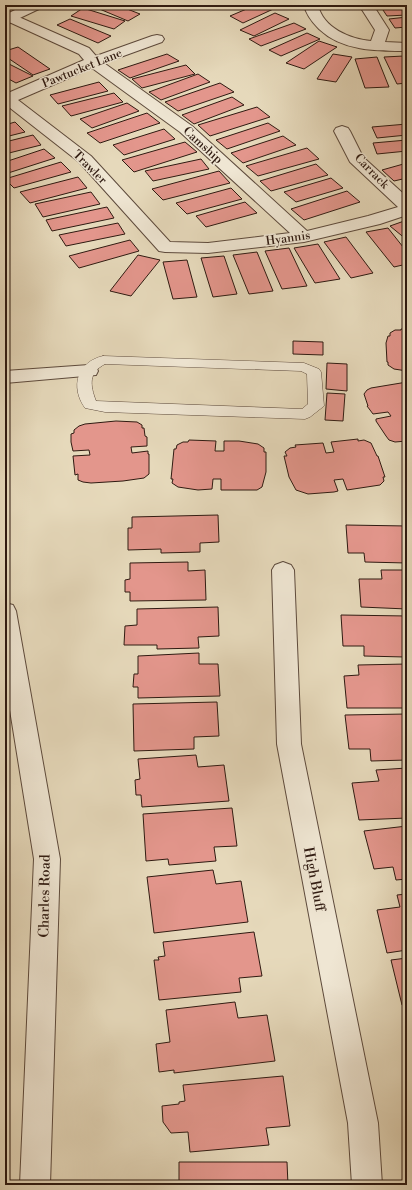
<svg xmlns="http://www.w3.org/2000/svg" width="412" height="1190" font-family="'Libre Bodoni',serif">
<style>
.building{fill:#e3968c;stroke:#2f1a11}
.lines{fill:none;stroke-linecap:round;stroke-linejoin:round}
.service-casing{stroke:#5d4a3c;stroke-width:1}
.minor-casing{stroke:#5d4a3c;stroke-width:2}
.tertiary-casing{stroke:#5d4a3c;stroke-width:2}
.service{fill:#efe6d3;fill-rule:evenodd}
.minor{fill:#efe6d3;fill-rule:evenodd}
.tertiary{fill:#efe6d3;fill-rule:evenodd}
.labels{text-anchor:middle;stroke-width:3;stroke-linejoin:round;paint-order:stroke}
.far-street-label{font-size:12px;fill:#2f1a11;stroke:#efe6d3}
.street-label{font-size:14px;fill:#2f1a11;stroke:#efe6d3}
</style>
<rect width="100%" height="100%" fill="#e6d9bb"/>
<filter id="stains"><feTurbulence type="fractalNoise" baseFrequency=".005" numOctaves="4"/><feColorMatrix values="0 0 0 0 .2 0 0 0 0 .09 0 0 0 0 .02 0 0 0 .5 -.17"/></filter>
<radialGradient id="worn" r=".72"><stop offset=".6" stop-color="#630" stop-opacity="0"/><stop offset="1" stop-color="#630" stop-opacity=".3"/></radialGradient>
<path class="building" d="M90,5H117L140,14L128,21Z
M227,5H246L236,9Z
M256,5H282L243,23L230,16Z
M407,5V15L387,16L381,7Z
M83,8L125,21L114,29L71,16Z
M275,13L289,19L254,36L240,30Z
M407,17V27L395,28L389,19Z
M70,19L111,36L98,43L57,25Z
M294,23L306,29L261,46L249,39Z
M307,33L320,39L281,56L269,50Z
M319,41L337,47L304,69L286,63Z
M18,47L50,69L33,75L5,56V51Z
M167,54L179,61L130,78L118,70Z
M333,54L352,57L336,82L317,79Z
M404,56L407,62V83L397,84L384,57Z
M377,57L389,87L365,88L355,59Z
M5,62L33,76L16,83L5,77Z
M186,65L195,74L142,88L132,79Z
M198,74L210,82L161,100L149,92Z
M99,82L108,91L58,104L50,95Z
M220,83L234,92L178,111L165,102Z
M114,93L123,102L71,116L62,106Z
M232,97L244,105L194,124L182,115Z
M127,103L139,111L92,128L80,119Z
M257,107L270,117L210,136L198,125Z
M147,113L160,123L100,143L87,133Z
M15,122L25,132L5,137V125Z
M268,123L280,131L227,149L216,140Z
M407,124V135L377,138L372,127Z
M164,129L175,139L124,155L113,145Z
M33,135L41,145L5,154V142Z
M283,136L296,145L243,163L231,153Z
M407,140V151L377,154L373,143Z
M185,142L197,152L134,172L122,160Z
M307,148L319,159L258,176L246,166Z
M44,149L55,158L5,174V162Z
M201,159L209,169L153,181L145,171Z
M61,162L71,172L14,188L5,179Z
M407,163V178L394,181L382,170Z
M316,164L328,175L271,191L260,181Z
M219,171L230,183L163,200L152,189Z
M78,177L87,188L30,203L20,192Z
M331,178L343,188L296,202L284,192Z
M231,188L242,199L187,214L176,203Z
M347,191L360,202L304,220L291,209Z
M91,192L100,204L43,217L35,204Z
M245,202L257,213L206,227L196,216Z
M107,207L114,218L52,231L46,220Z
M407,220V240L390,226Z
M118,223L125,234L66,246L59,235Z
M388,228L407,252V264L394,267L366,232Z
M346,237L373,273L351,278L324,242Z
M130,240L139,251L79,268L69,256Z
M318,244L340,279L315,283L294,248Z
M289,248L307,286L282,289L265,251Z
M257,252L273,291L249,294L233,255Z
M138,255L160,260L131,296L110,291Z
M224,256L237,294L213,297L201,258Z
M187,260L197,297L173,299L163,262Z
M401,329H407V371L394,369L388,365V362H387L386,343L388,336H390V333L395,330H401Z
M293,341L323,342V355L293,354Z
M327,363L347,364V391L326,389Z
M407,382V441L395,442L389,440L386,436L376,421V419L391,416L388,412L373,414L367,406H368L364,394L367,390L371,388Z
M327,393L345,394L343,421L325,420Z
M116,421L137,422L142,425V428H144L145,436L147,437V446L131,447L132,453L148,451V454H149V474L144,478L123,481L91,483L83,482L78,480V474L75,475L73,456L90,455L89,450L73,451L71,442V434L74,433V430L79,426L85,424Z
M358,439V441L364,440L371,443L377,456H378L385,477H383L384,481L380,485L347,490L343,479L334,480L338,491L334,492L308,494L296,490L289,477L284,456H287L285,452L290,448L296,447L295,445L323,443L326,453L334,452L331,442Z
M189,440L216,441L215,451H224V441H239L258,444L264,448V452H266V472L262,487L257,490H221V479H213L212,489L198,490L178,487L172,483L173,479H171L174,449H176L177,445L183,442H188Z
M218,515L219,542L200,543V552L161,553V549L128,550V528H132V517Z
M346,525L407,526V563L365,562L364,553H348Z
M188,562V571L205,570L206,600L130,601V592H125V580L130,579V563Z
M381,570H407V609L361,607L359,579H382Z
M218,607L219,636L198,637L199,648L157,649V645H124L125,626L137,625V609Z
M341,615L407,616V653L404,652L405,657L364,656V646H343Z
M199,653V664H218L220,696L138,698V687H133L134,674H138V656Z
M407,664V708H347L344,676L359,675L358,665Z
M217,702L219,736L194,737V749L134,751L133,704Z
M407,714V760L371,761L370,749H349L345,715Z
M196,755L198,767L224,765L229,801L142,807L141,795H136L135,780L140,779L138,759Z
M407,768V818L359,820L352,783L379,781L376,770Z
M232,808L237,846L214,847L216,861L169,865L168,859L146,861L143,814Z
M407,826V879L396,880L393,867L374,869L364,831Z
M213,870L216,884L241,881L248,922L154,933L147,877Z
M407,894V950L387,953L377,910L400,907L397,895Z
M254,932L262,976L239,978L241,992L159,1000L154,960H159L158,957L165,956L163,942Z
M407,958V1004L402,1005L391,960Z
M235,1002L238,1018L267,1015L275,1061L174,1073V1070L159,1072L156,1044L170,1042L166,1010Z
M283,1076L290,1126L266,1128L269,1145L190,1152L188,1132L171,1133L163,1122L162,1106L179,1104V1102L185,1101L183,1085Z
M179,1162H287L288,1185H179Z"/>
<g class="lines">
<g class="service-casing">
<path id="service" d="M103,356L304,363L319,369L321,372L324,406L310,417L305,419L105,412L85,408C70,387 77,362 103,356ZM105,364L301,371L307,374L308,404L302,409L96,401C90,385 88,373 105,364Z"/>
</g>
<g class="minor-casing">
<path id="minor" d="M304,5H318C323,28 350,39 371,41L375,30L359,5H373L389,30L385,42L407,43V51C376,51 342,51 319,29C312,22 306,14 304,5Z
M12,14L89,48L96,56L152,36L157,35L162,36L164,39L162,42L104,63L192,126L307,231L368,216L398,207L350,162L334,131L336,128L342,126L348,128L350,131L363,157L407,197V215L380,224L304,242L208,253L165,252L159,251L79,162L5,104V92L8,93L84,60L79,54L7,21L5,18L7,15ZM92,68L180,132L290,233L208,243L170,242L91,156L18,100Z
M89,365L96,367L98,371L96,375L5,383V371Z
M283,562L291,565L294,570L301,744L378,1123L382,1185H352L348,1123L277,744L272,570L275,565Z"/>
</g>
<g class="tertiary-casing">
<path id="tertiary" d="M25,5H43L41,8L5,25V15Z
M5,603L13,605L16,611L60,859L50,1185H20L34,859L5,679Z"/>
</g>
<use href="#service" class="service"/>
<use href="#minor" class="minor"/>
<use href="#tertiary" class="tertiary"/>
</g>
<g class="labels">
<g class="far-street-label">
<text transform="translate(82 68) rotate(-22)" y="4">Pawtucket Lane</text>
<text transform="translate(203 145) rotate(42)" y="4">Camship</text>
<text transform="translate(90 167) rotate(45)" y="4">Trawler</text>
<text transform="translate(372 171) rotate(46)" y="4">Carrack</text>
<text transform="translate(288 238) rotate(-8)" y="4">Hyannis</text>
</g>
<g class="street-label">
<text transform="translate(315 879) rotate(79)" y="5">High Bluff</text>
<text transform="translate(44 896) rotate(-89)" y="5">Charles Road</text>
</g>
</g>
<rect width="412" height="1190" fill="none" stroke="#e6d9bb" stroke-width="20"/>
<rect x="6" y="6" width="400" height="1178" fill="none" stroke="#2f1a11" stroke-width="2"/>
<rect x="10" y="10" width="392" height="1170" fill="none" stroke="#2f1a11"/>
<rect width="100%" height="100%" filter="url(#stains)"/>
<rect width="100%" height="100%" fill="url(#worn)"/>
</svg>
